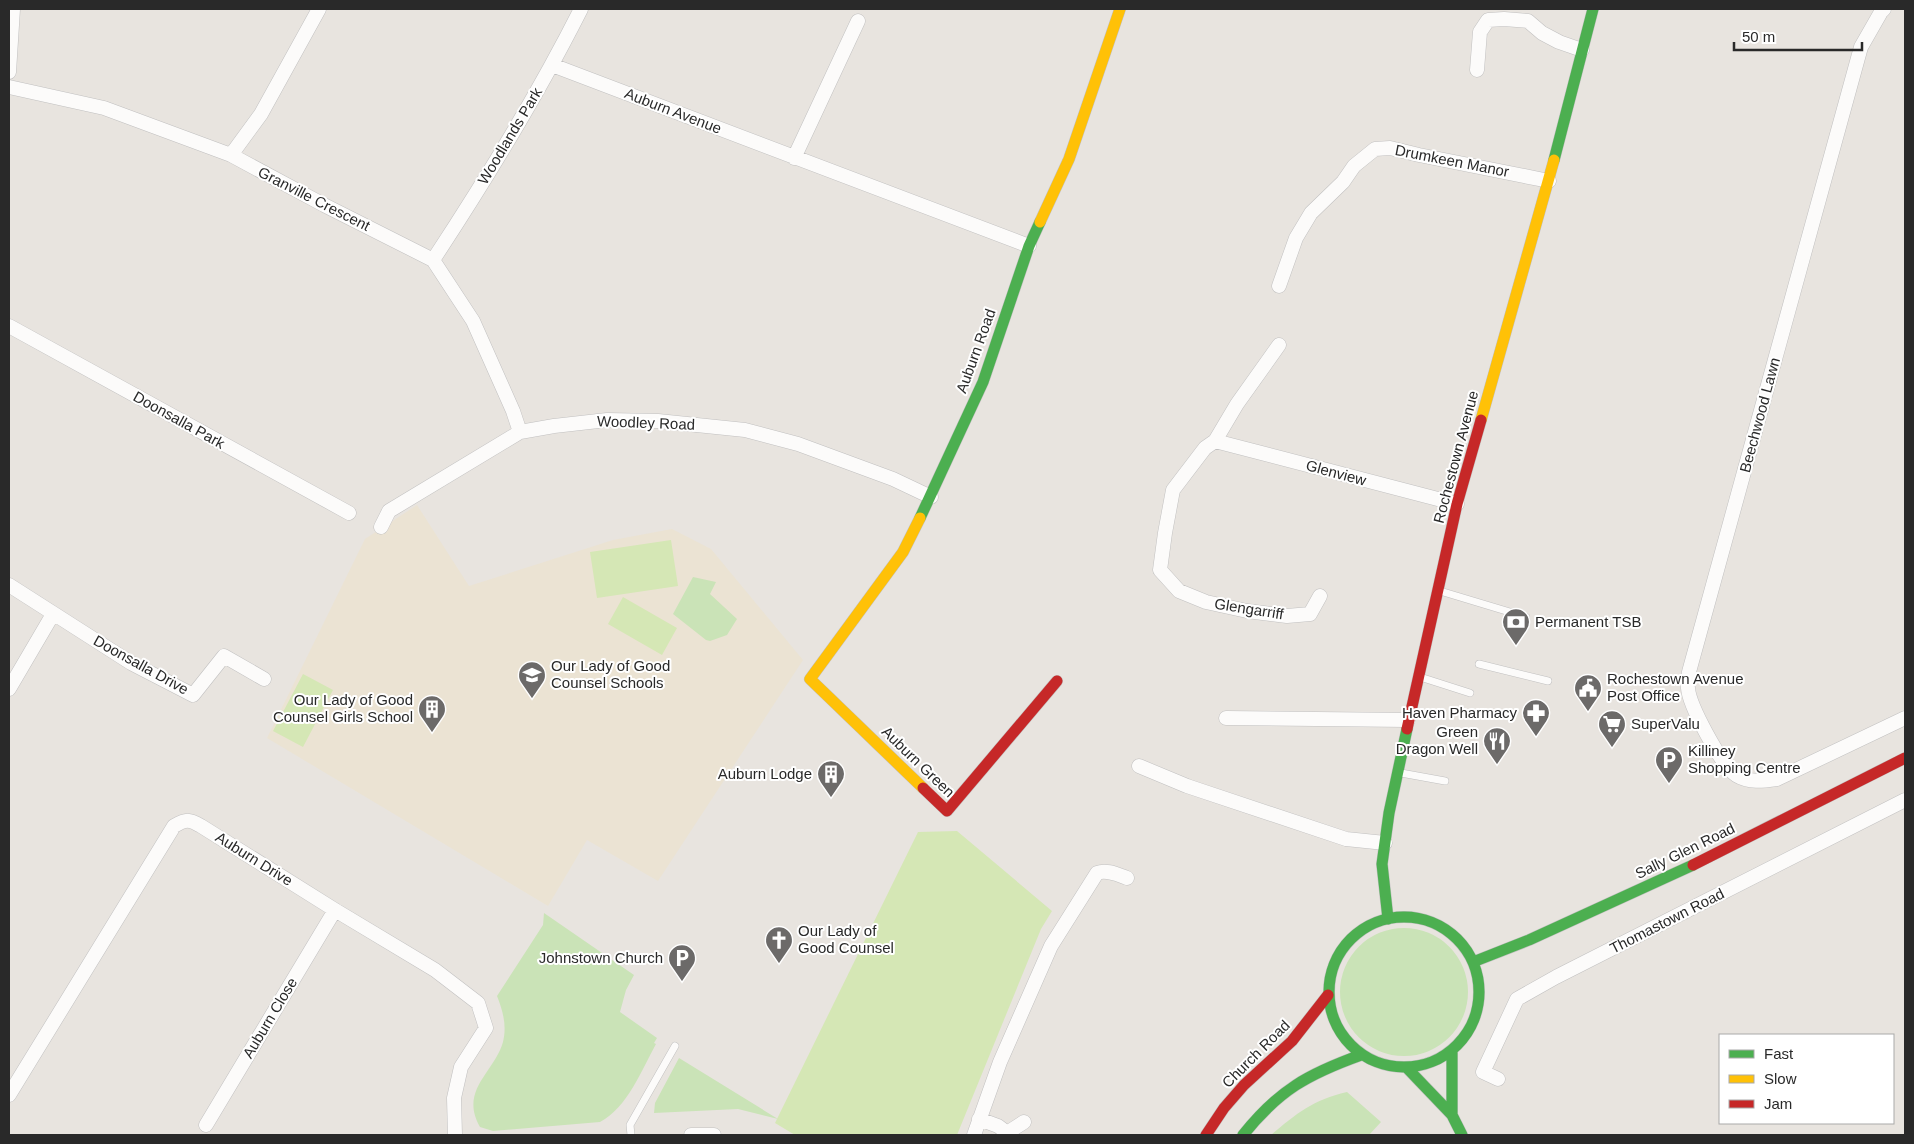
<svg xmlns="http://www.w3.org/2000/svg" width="1914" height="1144" font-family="Arial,sans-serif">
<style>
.education{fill:#ebe3d3}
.green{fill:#cae3b7}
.pitch{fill:#d5e7b5}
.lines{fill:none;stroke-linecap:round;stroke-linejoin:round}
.lane-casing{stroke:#c1c0c0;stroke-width:8}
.street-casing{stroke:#c1c0c0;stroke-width:15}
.fast-casing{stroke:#c1c0c0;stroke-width:12}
.slow-casing{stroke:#c1c0c0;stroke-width:12}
.jam-casing{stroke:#c1c0c0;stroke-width:12}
.lane{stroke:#fcfbfa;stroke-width:7}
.street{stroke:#fcfbfa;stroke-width:14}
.fast{stroke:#4caf50;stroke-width:11}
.slow{stroke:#ffc107;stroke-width:11}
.jam{stroke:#c62828;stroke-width:11}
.labels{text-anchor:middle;stroke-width:4;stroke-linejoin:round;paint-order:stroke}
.street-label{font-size:15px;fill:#292929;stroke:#fff}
.poi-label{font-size:15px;fill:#292929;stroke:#fff;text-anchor:start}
</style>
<rect width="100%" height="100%" fill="#e8e4df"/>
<path class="education" d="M417,505L469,586L613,540L672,529L711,549L803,660L658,881L587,840L548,906L267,738L365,539Z"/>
<path class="green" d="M693,577L716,582L710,594L737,619L727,635L710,641L706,640L673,614Z
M544,913L634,975L626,990L620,1012L657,1038L654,1043L656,1044C641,1071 628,1107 600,1122L493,1131L480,1127C459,1090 494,1073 503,1042C507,1026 503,1011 497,996L543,925Z
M1340 992a64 64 0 1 1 128 0a64 64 0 1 1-128 0Z
M679,1058L778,1119L738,1109L654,1113L655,1103Z
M1347,1092L1381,1122L1369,1135H1271C1297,1113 1313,1100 1347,1092Z"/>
<path class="pitch" d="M671,540L678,586L597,598L590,552Z
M623,597L677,628L662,655L608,624Z
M303,674L333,690L303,747L273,731Z
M957,831L1052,911L1041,929L957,1135H795L775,1123L918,832Z"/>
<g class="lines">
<g class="lane-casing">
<path id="lane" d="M1440,591L1526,617
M1479,664L1548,681
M1420,677L1470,693
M1401,773L1445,781
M631,1135L630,1125L675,1046"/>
</g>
<g class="street-casing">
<path id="street" d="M1884,9L1881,12L1861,47L1689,672C1688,677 1687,683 1688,688C1689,705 1721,765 1736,775C1749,783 1763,781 1777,779L1905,718
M552,65L1029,246
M1477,70L1480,32L1488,20L1504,19L1528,21L1542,33L1559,42L1582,50
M9,72L13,9
M9,87L104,108L231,155L324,205L433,260L473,321L513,411L520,432
M231,155L261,114L319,9
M794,158L858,21
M433,260C487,178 537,96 581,9
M1279,286L1296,238L1311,213L1343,182L1354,166L1375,149L1390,148L1419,155L1549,181
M9,326L349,513
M1279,345L1237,404L1215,441L1205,448L1173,490L1165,533L1160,570L1179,591L1206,602L1247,611L1287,616L1310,614L1320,596
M1215,441L1457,504
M381,527L389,511L520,432L554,426L607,420L658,421L745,430L798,444L893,479L931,497
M9,585L131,663L193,695L224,656L264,679
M9,689L53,614
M1226,718L1408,720
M1139,766L1187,786L1346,839L1385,843
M1498,1079L1483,1072L1517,999L1556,977L1905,800
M9,1095L174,826C186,819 189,819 201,826L335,910L435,970L478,1003L486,1028L461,1067L454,1098L455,1135
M979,1119L998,1126L1010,1135
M206,1125L335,910
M1007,1133L1024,1122
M691,1135H714
M974,1135L1000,1062L1051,946L1097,873C1107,869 1118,875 1127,878"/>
</g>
<g class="fast-casing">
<path id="fast" d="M1554,160L1593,9
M920,518L983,382L1029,246L1040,222
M1329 992a75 75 0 1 1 150 0a75 75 0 1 1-150 0Z
M1388,919L1382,864L1389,813L1407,729
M1473,962L1529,940L1693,865
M1452,1051V1115
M1407,1068L1452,1115L1462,1135
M1243,1135C1279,1090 1308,1074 1361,1055"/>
</g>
<g class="slow-casing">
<path id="slow" d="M1040,222L1069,159L1120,9
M1481,420L1554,160
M920,518L903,552L810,679L923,788"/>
</g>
<g class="jam-casing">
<path id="jam" d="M1407,729L1457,504L1481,420
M923,788L947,811L1057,681
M1693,865L1905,758
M1206,1135L1224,1108L1244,1085L1292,1041L1328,995"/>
</g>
<use href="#lane" class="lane"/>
<use href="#street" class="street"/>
<use href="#fast" class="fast"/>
<use href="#slow" class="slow"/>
<use href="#jam" class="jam"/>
</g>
<defs>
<g id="bank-pin" transform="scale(1.4375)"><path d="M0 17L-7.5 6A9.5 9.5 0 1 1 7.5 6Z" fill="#6c6a69" stroke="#fff"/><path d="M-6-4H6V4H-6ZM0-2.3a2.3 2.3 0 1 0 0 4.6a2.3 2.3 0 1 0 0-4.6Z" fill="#fff"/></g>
<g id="school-pin" transform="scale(1.4375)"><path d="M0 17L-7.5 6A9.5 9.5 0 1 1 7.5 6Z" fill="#6c6a69" stroke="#fff"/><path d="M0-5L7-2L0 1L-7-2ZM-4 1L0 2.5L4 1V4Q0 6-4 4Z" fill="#fff"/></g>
<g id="civic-pin" transform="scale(1.4375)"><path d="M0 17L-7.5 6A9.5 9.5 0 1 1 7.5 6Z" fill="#6c6a69" stroke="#fff"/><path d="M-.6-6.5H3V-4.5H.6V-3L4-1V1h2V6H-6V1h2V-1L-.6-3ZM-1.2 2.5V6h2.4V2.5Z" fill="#fff"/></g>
<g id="building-pin" transform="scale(1.4375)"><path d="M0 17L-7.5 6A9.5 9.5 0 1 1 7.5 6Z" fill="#6c6a69" stroke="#fff"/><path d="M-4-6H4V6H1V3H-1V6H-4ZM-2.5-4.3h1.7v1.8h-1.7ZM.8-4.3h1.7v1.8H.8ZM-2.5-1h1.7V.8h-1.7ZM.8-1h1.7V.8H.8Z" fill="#fff"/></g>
<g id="pharmacy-pin" transform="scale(1.4375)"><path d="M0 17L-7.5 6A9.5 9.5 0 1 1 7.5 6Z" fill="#6c6a69" stroke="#fff"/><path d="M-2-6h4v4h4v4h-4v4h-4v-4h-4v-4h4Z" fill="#fff"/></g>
<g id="supermarket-pin" transform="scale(1.4375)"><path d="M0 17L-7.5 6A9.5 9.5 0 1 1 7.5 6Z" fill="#6c6a69" stroke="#fff"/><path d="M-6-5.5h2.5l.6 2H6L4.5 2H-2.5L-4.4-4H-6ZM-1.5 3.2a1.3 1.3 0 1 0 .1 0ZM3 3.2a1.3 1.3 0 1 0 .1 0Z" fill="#fff"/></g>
<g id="restaurant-pin" transform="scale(1.4375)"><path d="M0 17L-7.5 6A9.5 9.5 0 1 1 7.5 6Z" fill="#6c6a69" stroke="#fff"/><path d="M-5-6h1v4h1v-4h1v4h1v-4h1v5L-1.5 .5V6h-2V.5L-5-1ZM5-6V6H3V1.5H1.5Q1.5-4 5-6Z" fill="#fff"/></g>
<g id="parking-pin" transform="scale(1.4375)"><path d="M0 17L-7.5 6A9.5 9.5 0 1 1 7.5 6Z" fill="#6c6a69" stroke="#fff"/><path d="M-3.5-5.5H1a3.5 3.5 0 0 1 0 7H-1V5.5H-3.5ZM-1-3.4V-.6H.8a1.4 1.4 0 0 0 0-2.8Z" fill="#fff"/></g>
<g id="church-pin" transform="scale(1.4375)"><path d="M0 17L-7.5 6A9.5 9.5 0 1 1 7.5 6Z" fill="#6c6a69" stroke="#fff"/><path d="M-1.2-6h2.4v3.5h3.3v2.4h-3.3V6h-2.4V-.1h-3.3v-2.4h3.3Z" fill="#fff"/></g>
</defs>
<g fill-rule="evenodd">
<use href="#bank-pin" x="1516" y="622"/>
<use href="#school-pin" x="532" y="675"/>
<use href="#civic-pin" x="1588" y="688"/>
<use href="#building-pin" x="432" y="709"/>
<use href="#pharmacy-pin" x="1536" y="713"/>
<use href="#supermarket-pin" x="1612" y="724"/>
<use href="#restaurant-pin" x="1497" y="741"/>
<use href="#parking-pin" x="1669" y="760"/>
<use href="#building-pin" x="831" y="774"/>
<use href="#church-pin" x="779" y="940"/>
<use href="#parking-pin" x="682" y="958"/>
</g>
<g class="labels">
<g class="street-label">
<text transform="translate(673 111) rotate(21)" y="5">Auburn Avenue</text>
<text transform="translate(510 136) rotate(-59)" y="5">Woodlands Park</text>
<text transform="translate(1452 161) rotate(11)" y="5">Drumkeen Manor</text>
<text transform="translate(314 199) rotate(27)" y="5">Granville Crescent</text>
<text transform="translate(976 351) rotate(-70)" y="5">Auburn Road</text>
<text transform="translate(1760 415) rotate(-75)" y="5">Beechwood Lawn</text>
<text transform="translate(179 420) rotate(29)" y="5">Doonsalla Park</text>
<text transform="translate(646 423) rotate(2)" y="5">Woodley Road</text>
<text transform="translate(1456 457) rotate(-75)" y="5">Rochestown Avenue</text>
<text transform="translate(1336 473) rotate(15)" y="5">Glenview</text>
<text transform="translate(1249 609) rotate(9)" y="5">Glengarriff</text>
<text transform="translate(141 665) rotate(29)" y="5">Doonsalla Drive</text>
<text transform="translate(918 762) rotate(44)" y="5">Auburn Green</text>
<text transform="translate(1685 851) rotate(-26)" y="5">Sally Glen Road</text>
<text transform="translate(254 859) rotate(32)" y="5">Auburn Drive</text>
<text transform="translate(1667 921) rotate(-27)" y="5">Thomastown Road</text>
<text transform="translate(270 1018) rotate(-59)" y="5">Auburn Close</text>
<text transform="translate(1256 1054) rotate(-45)" y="5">Church Road</text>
</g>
<g class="poi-label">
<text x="1535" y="627">Permanent TSB</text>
<text x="551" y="671">Our Lady of Good<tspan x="551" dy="17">Counsel Schools</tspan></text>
<text x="1607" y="684">Rochestown Avenue<tspan x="1607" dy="17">Post Office</tspan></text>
<text x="413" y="705" text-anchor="end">Our Lady of Good<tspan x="413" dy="17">Counsel Girls School</tspan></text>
<text x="1517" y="718" text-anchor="end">Haven Pharmacy</text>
<text x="1631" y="729">SuperValu</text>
<text x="1478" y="737" text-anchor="end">Green<tspan x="1478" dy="17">Dragon Well</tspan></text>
<text x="1688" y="756">Killiney<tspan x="1688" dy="17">Shopping Centre</tspan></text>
<text x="812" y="779" text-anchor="end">Auburn Lodge</text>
<text x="798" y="936">Our Lady of<tspan x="798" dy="17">Good Counsel</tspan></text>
<text x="663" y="963" text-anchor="end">Johnstown Church</text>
</g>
</g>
<rect width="1914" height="1144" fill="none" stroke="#292929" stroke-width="20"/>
<rect x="1719" y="1034" width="175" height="90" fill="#ffffff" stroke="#a9a9a9"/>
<rect x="1729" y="1050" width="25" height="8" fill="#4caf50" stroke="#a9a9a9"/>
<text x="1764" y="1059" font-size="15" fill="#292929">Fast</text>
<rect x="1729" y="1075" width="25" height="8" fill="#ffc107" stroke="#a9a9a9"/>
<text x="1764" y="1084" font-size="15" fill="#292929">Slow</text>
<rect x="1729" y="1100" width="25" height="8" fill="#c62828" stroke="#a9a9a9"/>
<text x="1764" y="1109" font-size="15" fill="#292929">Jam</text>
<path d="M1734 42v8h128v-8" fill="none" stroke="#292929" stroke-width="2.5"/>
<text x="1742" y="42" font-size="15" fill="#292929" stroke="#ffffff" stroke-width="4" paint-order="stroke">50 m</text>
</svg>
